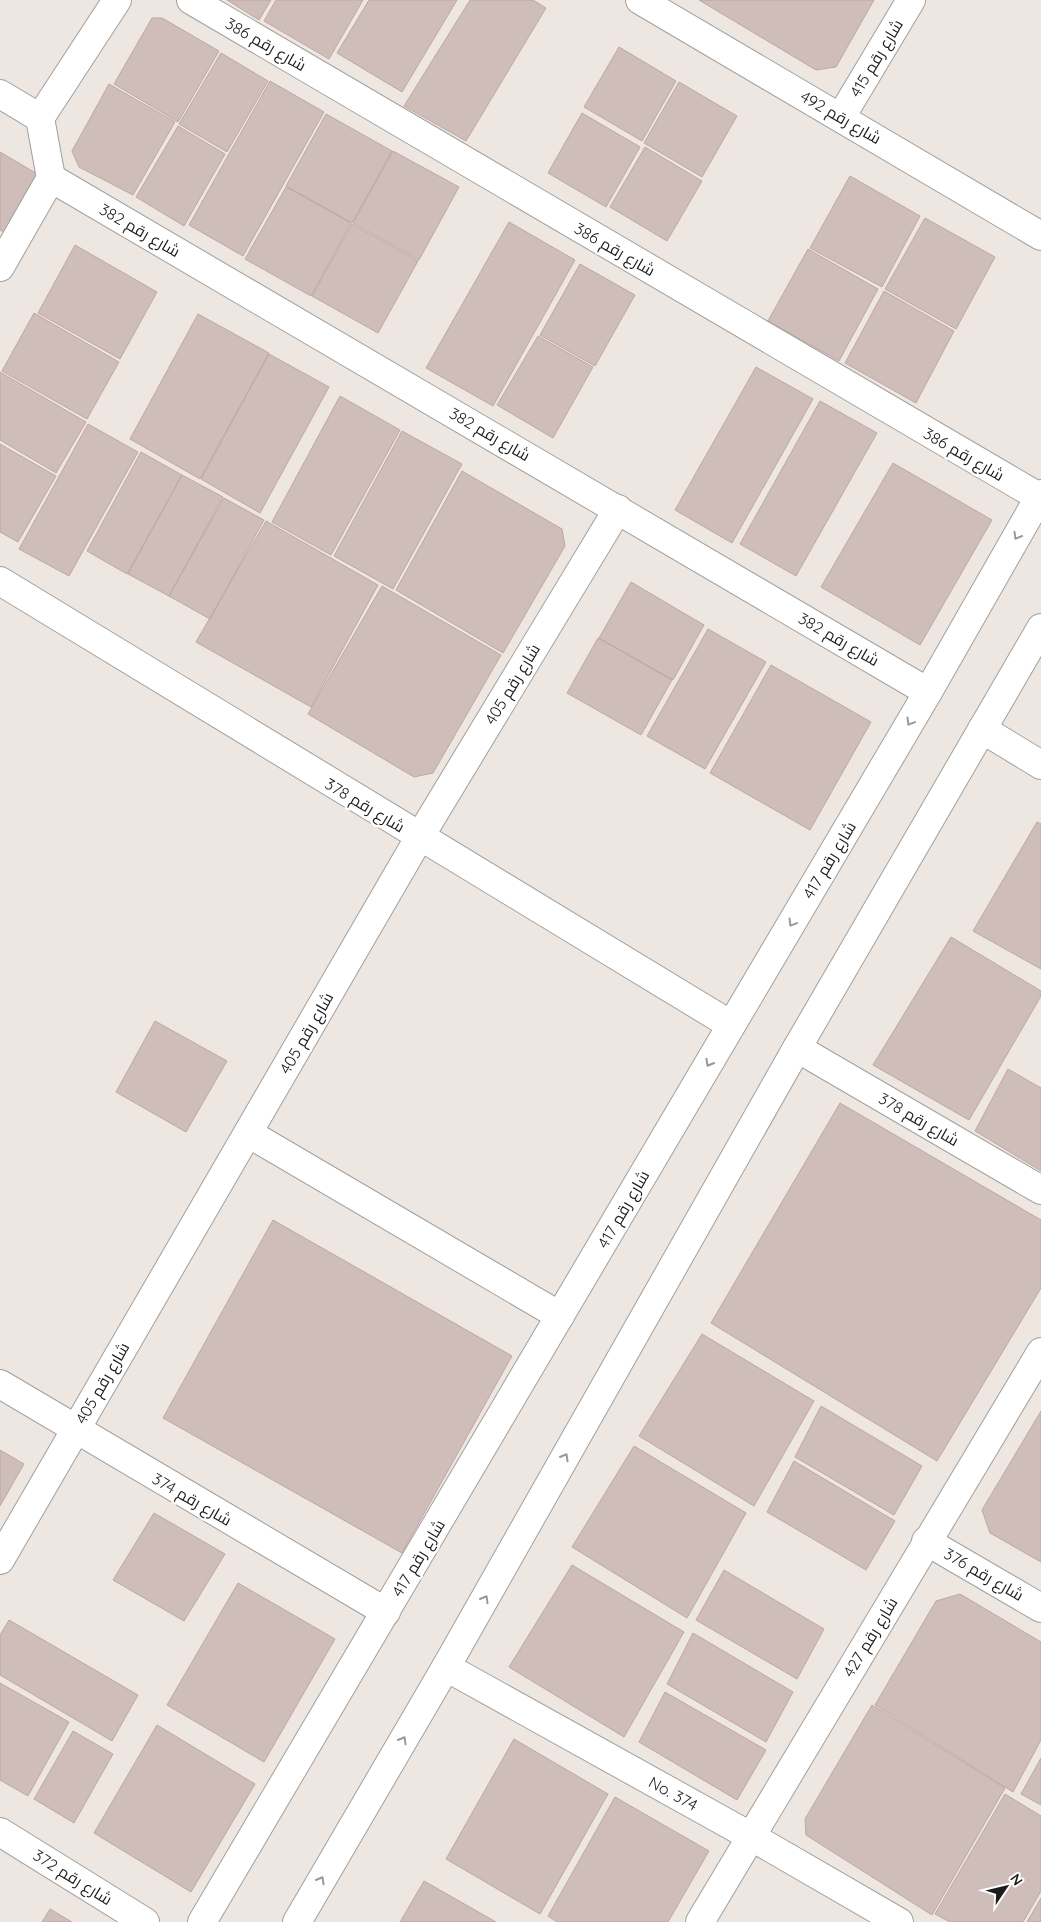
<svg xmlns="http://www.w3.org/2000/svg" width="1041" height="1922" font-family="Quicksand,Cairo,sans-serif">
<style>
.building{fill:#cebdb9;stroke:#c1a7a1}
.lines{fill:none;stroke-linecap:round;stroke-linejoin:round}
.street-casing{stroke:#a0a0a0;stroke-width:30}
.street{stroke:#fff;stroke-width:28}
.oneway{stroke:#999}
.labels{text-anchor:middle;stroke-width:5;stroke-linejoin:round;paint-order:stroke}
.street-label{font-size:16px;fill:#1c1c1c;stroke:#fff}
</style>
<rect width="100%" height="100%" fill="#eee6e0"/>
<path class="building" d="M227,0H271L259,20Z
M276,0H363L329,59L264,21Z
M369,0H457L402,92L337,53Z
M470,0H533L546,8L466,141L404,106Z
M699,0H874L836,67L816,70Z
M152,18H162L219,51L178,122L114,84Z
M619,47L676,81L642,141L584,107Z
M221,53L268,81L227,152L179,124Z
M270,81L324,112L243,256L189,225Z
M679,82L737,116L702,177L644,143Z
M109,84L175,122L133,195L79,167L72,151Z
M582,113L640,147L606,207L548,173Z
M326,114L392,151L352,223L286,186Z
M178,126L225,154L184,226L136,197Z
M645,147L702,181L667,241L610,207Z
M393,151L459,187L419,260L353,223Z
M0,152L46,179L12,237L0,230Z
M850,176L920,216L882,287L810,248Z
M286,187L351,223L311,296L245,259Z
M925,218L995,257L956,329L885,289Z
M509,222L575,260L493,406L426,368Z
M352,224L418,261L378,333L312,296Z
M75,245L157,292L120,359L38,313Z
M808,249L878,289L839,361L768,321Z
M580,264L635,295L595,366L540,335Z
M884,291L954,331L916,403L845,363Z
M34,313L119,362L87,419L2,371Z
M198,314L269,353L200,479L130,439Z
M538,336L593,367L553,438L497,405Z
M269,354L329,387L260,513L201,479Z
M756,367L813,399L732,543L675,510Z
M0,372L86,422L56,473L0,440Z
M340,396L400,430L331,555L272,522Z
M820,401L877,433L796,576L740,544Z
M88,424L138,452L69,576L19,549Z
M402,431L462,464L393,589L334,556Z
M0,444L56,476L18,542L0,532Z
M141,452L182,475L127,574L87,551Z
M893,463L992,520L920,645L821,587Z
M462,471L562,529L565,546L503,653L396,590Z
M182,475L223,497L169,596L128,574Z
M224,498L264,520L210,619L169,596Z
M266,521L378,585L311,707L196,642Z
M631,582L704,625L673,680L599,638Z
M382,586L501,655L433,773L414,777L308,714Z
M708,629L766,662L705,769L647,736Z
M598,638L672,680L641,735L567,693Z
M771,665L871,722L810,830L710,773Z
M1037,822L1041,824V969L973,931Z
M951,937L1041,991V996L969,1120L873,1065Z
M155,1021L227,1061L186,1132L116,1092Z
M1008,1069L1041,1088V1171L975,1131Z
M840,1103L1041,1220V1288L937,1461L711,1323Z
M273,1220L512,1356L402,1553L163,1418Z
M702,1334L814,1401L754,1506L639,1436Z
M821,1406L922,1466L894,1515L795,1457Z
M1041,1411V1562L990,1533L982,1510Z
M634,1446L746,1513L687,1618L572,1547Z
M0,1450L24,1464L0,1506Z
M794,1461L895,1521L866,1570L767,1512Z
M154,1513L225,1554L184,1621L113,1580Z
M572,1565L684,1632L624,1737L509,1667Z
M724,1570L824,1629L797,1679L696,1620Z
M238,1583L335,1639L264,1762L167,1705Z
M960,1594L1041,1642V1740L1013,1792L875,1705L936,1601Z
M9,1620L138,1695L112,1741L0,1675V1635Z
M693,1633L793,1692L766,1742L667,1684Z
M0,1683L69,1722L28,1796L0,1780Z
M665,1692L766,1750L737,1800L639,1742Z
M872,1705L1005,1788L932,1915L806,1835L805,1819Z
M157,1725L255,1784L191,1892L94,1833Z
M73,1731L113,1754L74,1823L34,1799Z
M514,1739L608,1794L540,1914L446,1859Z
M1041,1758V1805L1021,1794Z
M1005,1794L1041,1816V1891L1023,1922H950L935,1914Z
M615,1797L709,1851L668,1922H557L548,1916Z
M424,1881L496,1922H400Z
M1041,1898V1922H1027Z
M50,1909L72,1922H42Z"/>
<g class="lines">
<g class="street-casing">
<g id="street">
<path d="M191,0L1039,497"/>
<path d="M640,0L1041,236"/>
<path d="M0,94L40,118L51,178"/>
<path d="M841,117L911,0"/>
<path d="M40,118L117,0"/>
<path d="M51,178L928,692"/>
<path d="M0,267L51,178"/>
<path d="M0,581L731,1025"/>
<path d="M982,729L1041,765"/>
<path d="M797,1048L1041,1190"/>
<path d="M248,1133L560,1316"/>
<path d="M0,1384L386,1612"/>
<path d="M926,1541L1041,1608"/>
<path d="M0,1560L419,838L618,509"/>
<path id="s1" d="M446,1667L752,1837L899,1922"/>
<path d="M0,1832L145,1922"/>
<path d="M202,1922L928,692L1041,494"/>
<path d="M297,1922L446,1667L797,1048L1041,628"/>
<path d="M700,1922L1041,1352"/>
</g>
</g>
<use href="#street" class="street"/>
</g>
<defs><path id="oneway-chevron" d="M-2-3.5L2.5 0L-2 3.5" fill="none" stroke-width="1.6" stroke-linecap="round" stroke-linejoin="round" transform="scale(1.25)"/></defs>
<g class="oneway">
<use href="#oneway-chevron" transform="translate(1017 536) rotate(120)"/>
<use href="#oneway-chevron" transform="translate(910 722) rotate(121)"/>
<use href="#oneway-chevron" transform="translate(792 923) rotate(121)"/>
<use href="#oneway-chevron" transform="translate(709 1063) rotate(120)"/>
<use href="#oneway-chevron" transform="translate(565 1457) rotate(-60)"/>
<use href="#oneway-chevron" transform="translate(485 1599) rotate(-60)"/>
<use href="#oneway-chevron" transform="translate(403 1740) rotate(-60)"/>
<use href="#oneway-chevron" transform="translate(321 1880) rotate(-60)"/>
</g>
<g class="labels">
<g class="street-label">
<text transform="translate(266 44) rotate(30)" y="6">شارع رقم 386</text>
<text transform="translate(876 58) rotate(-59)" y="6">شارع رقم 415</text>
<text transform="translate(841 117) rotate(30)" y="6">شارع رقم 492</text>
<text transform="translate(140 230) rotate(30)" y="6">شارع رقم 382</text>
<text transform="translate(615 249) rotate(30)" y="6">شارع رقم 386</text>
<text transform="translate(490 434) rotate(30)" y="6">شارع رقم 382</text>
<text transform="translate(964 454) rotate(30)" y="6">شارع رقم 386</text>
<text transform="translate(839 639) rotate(30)" y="6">شارع رقم 382</text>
<text transform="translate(512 684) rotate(-59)" y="6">شارع رقم 405</text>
<text transform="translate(365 805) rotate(31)" y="6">شارع رقم 378</text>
<text transform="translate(829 860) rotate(-59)" y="6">شارع رقم 417</text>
<text transform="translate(306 1033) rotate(-60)" y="6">شارع رقم 405</text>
<text transform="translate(919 1119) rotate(30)" y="6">شارع رقم 378</text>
<text transform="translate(623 1209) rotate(-60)" y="6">شارع رقم 417</text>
<text transform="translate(102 1383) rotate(-60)" y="6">شارع رقم 405</text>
<text transform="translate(192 1499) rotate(30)" y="6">شارع رقم 374</text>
<text transform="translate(418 1558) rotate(-59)" y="6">شارع رقم 417</text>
<text transform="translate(984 1574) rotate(30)" y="6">شارع رقم 376</text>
<text transform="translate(870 1637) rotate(-59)" y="6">شارع رقم 427</text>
<text dy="6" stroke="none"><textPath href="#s1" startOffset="260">No. 374</textPath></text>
<text transform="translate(73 1877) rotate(32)" y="6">شارع رقم 372</text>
</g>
</g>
<g transform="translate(1006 1887) rotate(55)" stroke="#ffffff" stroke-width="4" paint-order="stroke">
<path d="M0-4L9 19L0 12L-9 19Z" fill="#1c1c1c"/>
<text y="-8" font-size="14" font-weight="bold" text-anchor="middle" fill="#1c1c1c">N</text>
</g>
</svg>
